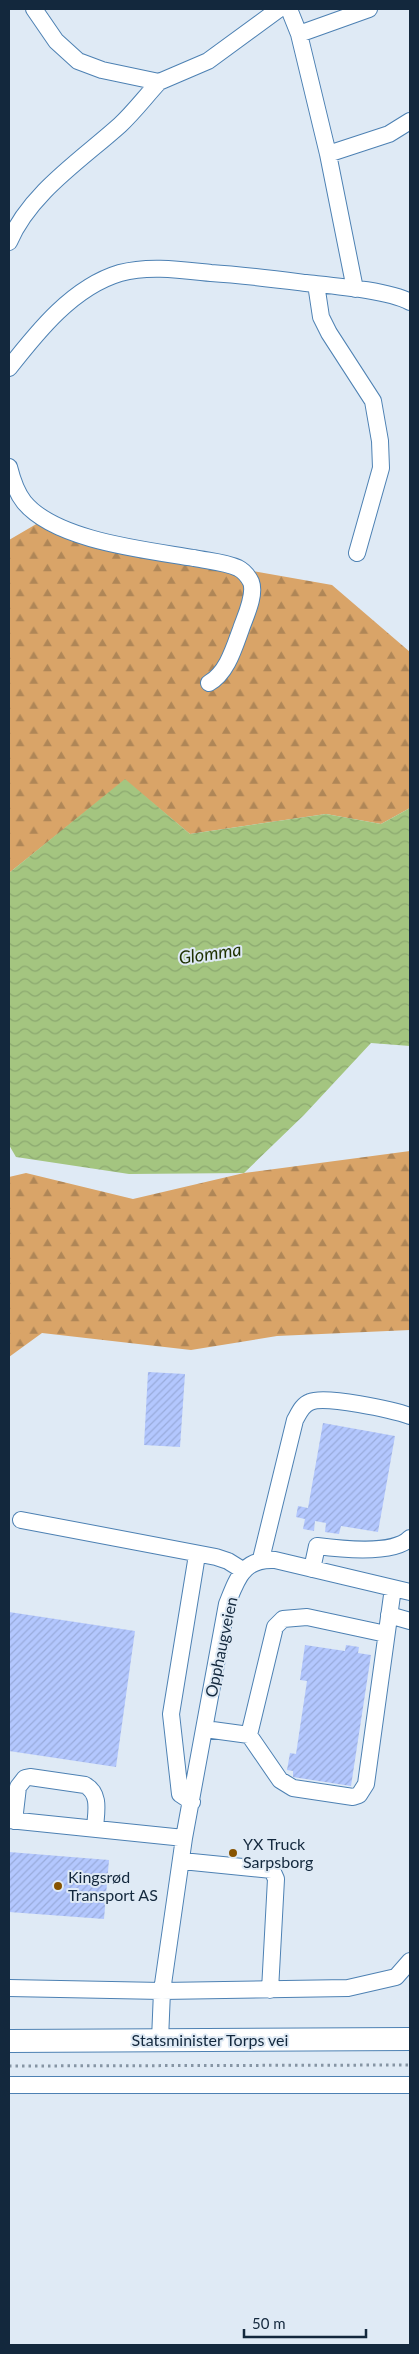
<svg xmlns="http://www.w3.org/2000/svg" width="419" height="2354" font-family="Lato,sans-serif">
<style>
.forest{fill:url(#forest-firs)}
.water{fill:url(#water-waves)}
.building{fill:url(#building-hatch)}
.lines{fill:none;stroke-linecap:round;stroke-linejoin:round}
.minor-casing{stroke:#4d81b3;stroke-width:18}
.highway-casing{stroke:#4d81b3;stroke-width:24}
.path{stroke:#8695a4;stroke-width:3;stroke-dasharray:2.5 4;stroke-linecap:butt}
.minor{stroke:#fff;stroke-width:16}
.highway{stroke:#fff;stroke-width:22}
.poi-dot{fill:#875300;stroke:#dfeaf5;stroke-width:2}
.labels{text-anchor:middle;stroke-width:4;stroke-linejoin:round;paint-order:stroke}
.street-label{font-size:16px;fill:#13283d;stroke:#dfeaf5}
.poi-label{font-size:16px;fill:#13283d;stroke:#dfeaf5;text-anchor:start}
.water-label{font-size:18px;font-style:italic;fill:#1e3100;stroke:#dfeaf5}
</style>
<defs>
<pattern id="forest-firs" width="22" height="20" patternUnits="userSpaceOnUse" patternTransform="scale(1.25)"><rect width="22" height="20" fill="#d9a468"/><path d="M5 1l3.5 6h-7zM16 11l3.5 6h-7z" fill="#af8657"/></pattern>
<pattern id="water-waves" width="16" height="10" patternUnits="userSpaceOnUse" patternTransform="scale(1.25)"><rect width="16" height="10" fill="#a4c580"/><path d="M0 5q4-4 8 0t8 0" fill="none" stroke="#8ca970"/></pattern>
<pattern id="building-hatch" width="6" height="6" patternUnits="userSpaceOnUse" patternTransform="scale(1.25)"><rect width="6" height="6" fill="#b3c7fe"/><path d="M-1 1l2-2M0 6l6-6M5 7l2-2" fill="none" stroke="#99abdb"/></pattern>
</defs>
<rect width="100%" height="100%" fill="#dfeaf5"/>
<path class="forest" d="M50,516L119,544L180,558L332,585L410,652V808L381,824L326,814L190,834L125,780L9,873V540Z
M410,1151V1330L277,1336L191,1350L42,1333L9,1357V1177L26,1173L133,1199L244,1173Z"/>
<path class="water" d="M125,779L190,834L326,814L381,824L410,808V1046L371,1043L304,1115L244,1173L129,1174L16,1157L9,1145V873Z"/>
<path class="building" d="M148,1372L185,1374L180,1447L144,1445Z
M323,1423L395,1436L378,1532L341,1526L339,1534L325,1532L326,1523L315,1521L314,1531L303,1529L305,1519L296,1517L298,1506L308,1508Z
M9,1612L135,1631L116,1767L9,1751Z
M305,1645L345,1651L346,1645L359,1647L358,1653L371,1655L351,1786L293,1777V1771L287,1770L290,1753L296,1754L307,1681L300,1680Z
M9,1852L109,1860L104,1919L9,1912Z"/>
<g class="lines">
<g class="minor-casing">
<path id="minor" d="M34,9L56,41L78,61L102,70L159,82L208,61L279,9
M289,9L299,34L328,154L355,289
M299,34L369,9
M328,154L389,134L410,121
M9,242C30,193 81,160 120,125C134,112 146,96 159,82
M316,284L321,317L329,333L373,401L380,441L381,468L357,553
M9,368C38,331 73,287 120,273C149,265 182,270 211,273C243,275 274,279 306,283C334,286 387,290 410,302
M9,467C12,479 16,492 24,502C56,541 147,550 194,558C208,561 225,562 238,568C244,571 248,576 251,582C256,595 245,617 241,629C234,648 227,673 209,683
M21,1520L216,1557L228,1561L244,1571
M261,1559L295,1420C299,1413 302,1405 310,1402C325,1395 393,1410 410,1416
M312,1569L317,1546C340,1549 394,1555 410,1538
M389,1615L410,1621
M205,1729L249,1735L275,1627L283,1619L307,1617L386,1634
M249,1735L280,1780L293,1788L353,1797L359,1795L366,1784L393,1588
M192,1802L180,1794L171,1714L197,1555
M9,1820L184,1838
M14,1821L18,1787L25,1778L30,1777L85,1785C101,1794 96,1812 95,1828
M182,1861L272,1870L276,1879L270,1990
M9,1988L162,1991L348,1988L396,1977L410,1961
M160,2040L162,1991L184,1838L227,1604C237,1579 243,1558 275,1560L410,1592
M9,2085H410"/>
</g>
<g class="highway-casing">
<path id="highway" d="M9,2041L410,2039"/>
</g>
<path class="path" d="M9,2066L410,2065"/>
<use href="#minor" class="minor"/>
<use href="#highway" class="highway"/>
</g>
<g class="poi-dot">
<circle cx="233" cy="1853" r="5"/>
<circle cx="58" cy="1886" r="5"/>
</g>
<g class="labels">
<g class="street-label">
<text transform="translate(221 1647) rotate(-78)" y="6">Opphaugveien</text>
<text x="210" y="2046">Statsminister Torps vei</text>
</g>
<g class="poi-label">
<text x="243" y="1850">YX Truck<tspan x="243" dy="18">Sarpsborg</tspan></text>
<text x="68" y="1883">Kingsrød<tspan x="68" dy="18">Transport AS</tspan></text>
</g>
<g class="water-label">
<text transform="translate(210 954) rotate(-8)" y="6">Glomma</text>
</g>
</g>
<rect width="419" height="2354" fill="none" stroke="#13283d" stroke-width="20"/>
<path d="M244 2329v8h122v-8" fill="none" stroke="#13283d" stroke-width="2.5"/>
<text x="252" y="2329" font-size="15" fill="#13283d" stroke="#dfeaf5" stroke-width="4" paint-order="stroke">50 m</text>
</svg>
